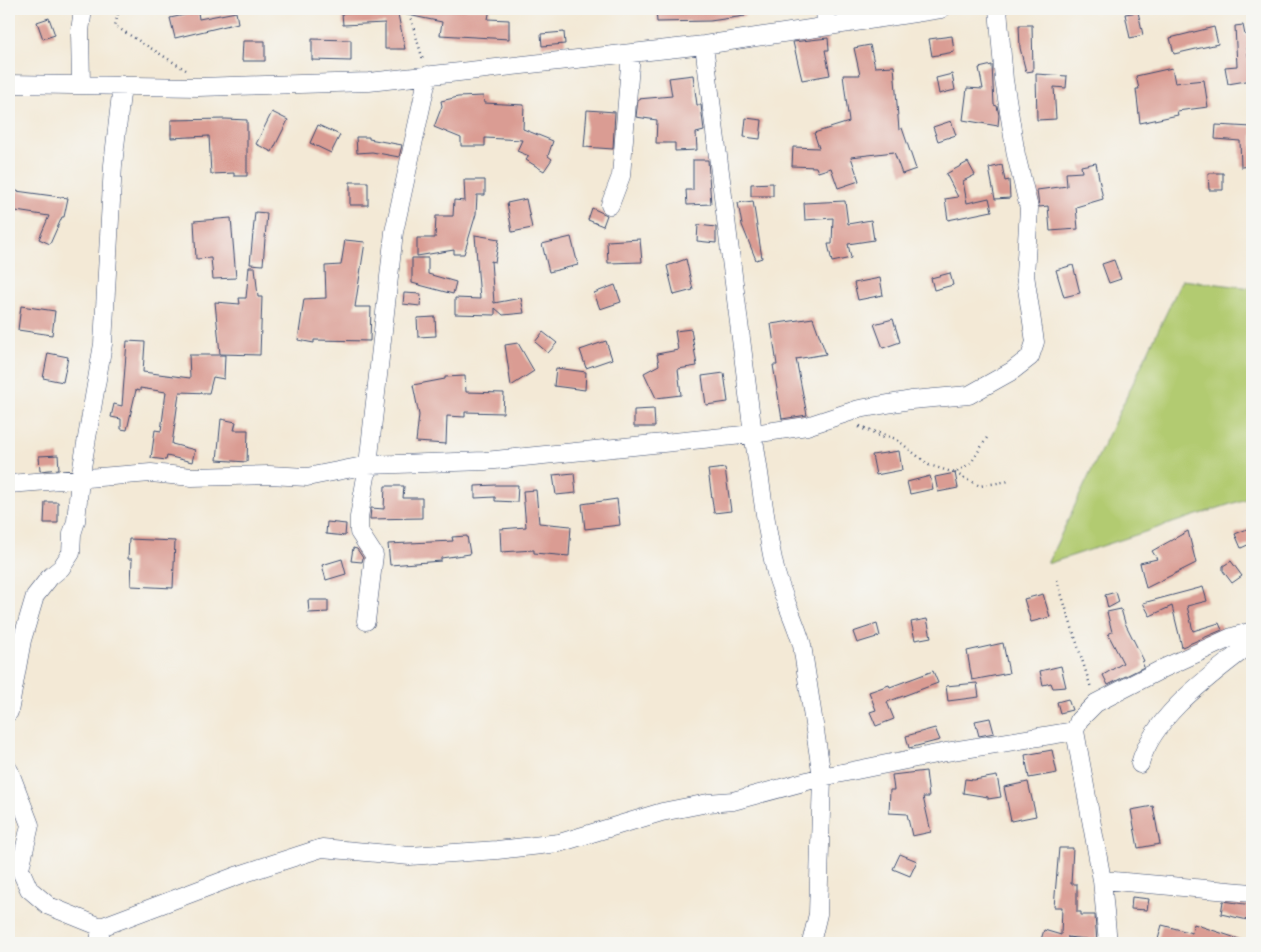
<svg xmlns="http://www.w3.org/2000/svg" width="1261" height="952" font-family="Itim,sans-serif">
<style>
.green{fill:#b2cb71;stroke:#667d68}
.building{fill:#da9c93}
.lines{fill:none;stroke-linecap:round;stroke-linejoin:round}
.minor-casing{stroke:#3b4b70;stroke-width:19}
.path{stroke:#3b4b70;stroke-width:2.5;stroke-dasharray:1 4;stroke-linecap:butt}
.minor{stroke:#fff;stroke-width:18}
</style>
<rect width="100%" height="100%" fill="#f6f6f2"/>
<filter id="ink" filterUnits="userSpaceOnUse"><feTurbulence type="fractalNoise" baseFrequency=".02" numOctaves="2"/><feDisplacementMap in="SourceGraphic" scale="10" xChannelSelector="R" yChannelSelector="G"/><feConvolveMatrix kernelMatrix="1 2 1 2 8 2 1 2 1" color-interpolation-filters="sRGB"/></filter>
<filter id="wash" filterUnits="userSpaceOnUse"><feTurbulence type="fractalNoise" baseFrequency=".0096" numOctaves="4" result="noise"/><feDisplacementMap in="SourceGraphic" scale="20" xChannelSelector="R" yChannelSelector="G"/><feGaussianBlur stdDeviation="1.12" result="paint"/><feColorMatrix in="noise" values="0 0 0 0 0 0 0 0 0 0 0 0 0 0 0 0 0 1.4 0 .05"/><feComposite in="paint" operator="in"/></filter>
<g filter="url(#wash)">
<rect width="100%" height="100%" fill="#f3e9d6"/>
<path class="green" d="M1182,280L1252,288V497L1047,564Z"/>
<g id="blocks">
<path class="building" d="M358,9H397L405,49H385V23L343,25L342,13L357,12Z
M404,9H490L488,19L509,20V39L440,35L442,22L403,14Z
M656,9H744L745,16L710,21L657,22Z
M198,12L199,19L236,12L238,23L175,38L170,18Z
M1138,12L1143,35L1130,38L1125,14Z
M49,18L55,35L43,39L37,22Z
M1019,25H1032L1033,71L1026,72L1020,48Z
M1243,25L1245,35H1252V48H1247L1252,80L1228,84L1225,67L1237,66L1235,26Z
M1214,27L1218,44L1174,54L1170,38Z
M564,32L565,44L542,46L541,34Z
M952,36L954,52L932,56L929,39Z
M828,38L829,50H825L830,75L802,80L793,42Z
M312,39L351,40V61L312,60Z
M243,41H265V61H242Z
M870,45L875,67L894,66L899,130L902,128L916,169L902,174L894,152L851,157L859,181L838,188L831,168L818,172L816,167L792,166L793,147L819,148L814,133L849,122L843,75H860L854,48Z
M992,65L994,105L997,106L999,115L998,126L963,120L967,88L983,89L979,68Z
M1172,68L1175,83L1204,80L1208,107L1177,111L1178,115L1140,123L1136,89H1139L1136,76Z
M952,74L955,90L939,94L936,78Z
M1036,74L1067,76L1066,88L1054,87L1056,119L1037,120Z
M693,75L697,105H701L704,131L696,133L697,150L675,151V143H656L657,120L636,117L638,99L672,96L669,78Z
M483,96L484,103L524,105L523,129L553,141L548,156L552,159L544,171L526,160L529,156L517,151L522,140L485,138V146H461V138L434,127L442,106L441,101L458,97Z
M587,110L615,112L613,149L584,147Z
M272,112L288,120L272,152L256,144Z
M746,118L762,120L760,139L744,137Z
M226,119L247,120V176H234V173L211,174L209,136L171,138V120Z
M951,121L956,135L938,141L933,127Z
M318,125L340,135L331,153L310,143Z
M1216,125L1252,127V166L1241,167L1240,141L1215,139Z
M356,137H369V139L402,145L399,157L372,152L357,153Z
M693,160H708L711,204L687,205L686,190H693Z
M968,162L975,175L963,181L967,203L989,198L992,211L948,220L945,199L958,197L946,174Z
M1096,163L1103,199L1076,207L1078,229L1050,231L1048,206L1039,207L1037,190L1067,186L1066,173L1082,172L1081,166Z
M1002,165L1005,181L1009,180L1010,198L995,199L989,168Z
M1208,173H1223V190H1209Z
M464,180H485V195H477L476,214L464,254H454V250L417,256V238H435L436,216H453L454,200L465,201Z
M350,182H368V205H350Z
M773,183V196H751V184Z
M9,190L68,198L64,217H62L50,244L39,239L49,216L9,210Z
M526,199L532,228L512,232L507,203Z
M753,201L762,258L756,260L742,225L738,203Z
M845,201L848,224L871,220L874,240L848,244L851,258L832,262L828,244H832L833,218L805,220L804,203Z
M592,208L607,215L603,226L588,220Z
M255,212L267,213L263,265L250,264Z
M231,218L236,278L213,279L211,258L196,259L194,221Z
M698,225L716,227V243L697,241Z
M475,235L499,239L495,262L491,261L494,303L521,298L524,313L503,315L495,308V315L455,314V298L480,299Z
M571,237L578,265L549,272L542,244Z
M640,239L642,262L608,263L607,241Z
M345,240L365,242L355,307H371L370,341L314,340V343L298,340L304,299L326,298L325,266L341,265Z
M412,258H428V274L456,282L453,294L412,283Z
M686,259L693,290L674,295L667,266Z
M1114,260L1121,279L1109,283L1102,264Z
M1073,265L1080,293L1064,297L1056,270Z
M249,267H255L258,297H262L260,355L220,354L215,302L240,304L239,298H246Z
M950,273L953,285L934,290L931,278Z
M880,278L883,295L858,300L854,283Z
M615,285L621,302L600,309L594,293Z
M404,293L421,294L420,306L403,304Z
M21,306L55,311L52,335L18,330Z
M435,317L436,336L418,337L417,318Z
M813,318L826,354L796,359L807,415L782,419L773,365H777L771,324Z
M893,319L900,342L883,348L874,324Z
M691,329L697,366L678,369L681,395L656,398L644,373L659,365L657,354L678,350L675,331Z
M543,332L557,343L548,353L535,342Z
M127,341L145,342L143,372L190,378L189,355H225L224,379L213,377L209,393L180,392L179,394L172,444L195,450L192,462L167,456L166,460L151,458L155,430L161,431L166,392L140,388V391L136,390L127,430L121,429V419L111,417L114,404L122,406Z
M606,341L612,359L586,368L580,350Z
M518,343L534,371L511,386L505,345Z
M48,353L68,357L63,382L43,378Z
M556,368L586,372L585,390L554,386Z
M724,373L728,402L706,405L702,376Z
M465,376L466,392L504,393L503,413L465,412V417L447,416L446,444L416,442L419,415L413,385L445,379V377Z
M654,409L655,427H634V410Z
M221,419L236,422L234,430H248L247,462L217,460Z
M899,451L902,470L876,475L872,455Z
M58,455L59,469L40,471L39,456Z
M725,468L731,511L714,513L708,470Z
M574,473L576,493L556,495L553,475Z
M955,473L958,488L938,492L935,477Z
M930,476L933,489L910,494L907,482Z
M496,485H518L517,502L495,501V497L475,498V486Z
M385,486H404L403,498H422V518L370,519L371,508L384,509Z
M536,490L539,523L571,526L569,556L534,553V550L501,552L500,529L526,527L523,491Z
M617,499L620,525L585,529L582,504Z
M45,502H58V523H44Z
M327,522L346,524L345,536L326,534Z
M1252,527V543L1241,548L1235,534Z
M1188,531L1196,563L1146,588L1140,563L1157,559L1152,551Z
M467,536L470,554L441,558V561L390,565L388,544L453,541L452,537Z
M129,539L175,541L173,588L131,586L132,559H128Z
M353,548L357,549L363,558L362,562L351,561Z
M342,559L346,574L326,580L322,565Z
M1231,561L1242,576L1232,583L1223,571V566Z
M1203,587L1207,601L1187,606L1193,631L1219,623L1222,630L1182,647L1172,606L1150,616L1143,603Z
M1116,592L1119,602L1108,608L1105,595Z
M1043,594L1050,617L1031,622L1024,599Z
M308,600H328V612L309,613Z
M1121,609L1125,623L1144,661L1142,662L1144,667L1108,685L1103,675L1123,663L1108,634L1112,632L1107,612Z
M927,619L931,637L915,640L911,622Z
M877,624L880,636L857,643L853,632Z
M1003,643L1009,673L972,680L967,651Z
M1061,666L1066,687L1053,688L1051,683L1043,685L1040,671Z
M933,671L938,683L887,702L894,719L876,726L870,712L876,710L869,692L889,685L890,687Z
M977,683L979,697L948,701L946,686Z
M1068,699L1072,710L1060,713L1057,702Z
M990,718L994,733L979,736L975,721Z
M935,728L940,740L909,748L906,736Z
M1052,750L1057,773L1029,778L1025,755Z
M926,771L929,797H923L931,832L912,836L907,814L889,813L890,790H894L892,775Z
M997,776L1001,797L988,799V797L963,793L965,779L974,780Z
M1028,782L1036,816L1011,821L1004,787Z
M1153,806L1160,844L1138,848L1131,810Z
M1059,848H1073L1071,884H1077V912H1081V915H1095L1097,943H1088L1087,939L1067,937L1077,940L1076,943H1040L1044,930L1061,935L1062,907H1054Z
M900,854L917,861L910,876L893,869Z
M1132,897L1149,899L1147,910L1131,909Z
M1223,901L1252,905V921L1221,914Z
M1194,924L1245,941L1244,943H1157L1162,925L1192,933Z"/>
</g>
</g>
<g filter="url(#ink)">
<use href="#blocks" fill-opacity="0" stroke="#3b4b70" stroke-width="1"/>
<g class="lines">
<g class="minor-casing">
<path id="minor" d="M825,9L826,26
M9,84L198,87L369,82L704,45L941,9
M81,85L80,31L83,9
M610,205L621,176L631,53
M9,484L151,473L192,477L269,475L307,477L368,465L485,461L753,434L704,45
M366,621L374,555L359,532V517L368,465L394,232L428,75
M9,712L22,640L35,596L50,577L61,568L71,553L72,534L76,521L80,479L103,344L113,165L122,85
M1075,731L1102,880L1252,893
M1140,764C1153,715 1213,674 1252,643
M9,770L30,825L20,869L29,889L49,906L101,927L99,943
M1102,880L1108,943
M101,927L239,875L322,848L410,856L497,850L559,843L662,812L708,803L733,801L822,777L946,752L1075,731L1079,720L1096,703L1164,668L1232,637L1252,631
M811,943L818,914L822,777L802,645C795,620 783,598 776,573C765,528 761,480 753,434L807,426L859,409L911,400L969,395L1012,371L1030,357L1035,342L1025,275L1029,208L1016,155L1004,80L998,9"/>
</g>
<path class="path" d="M119,9L115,26L186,70
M408,9L423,60
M860,426L896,439L929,465L955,473L971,463L988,436
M859,427L883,438
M955,473L980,486L1009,481
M1057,580L1091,688"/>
<use href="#minor" class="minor"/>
</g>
</g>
<rect width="1261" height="952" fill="none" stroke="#f6f6f2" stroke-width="30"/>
</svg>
